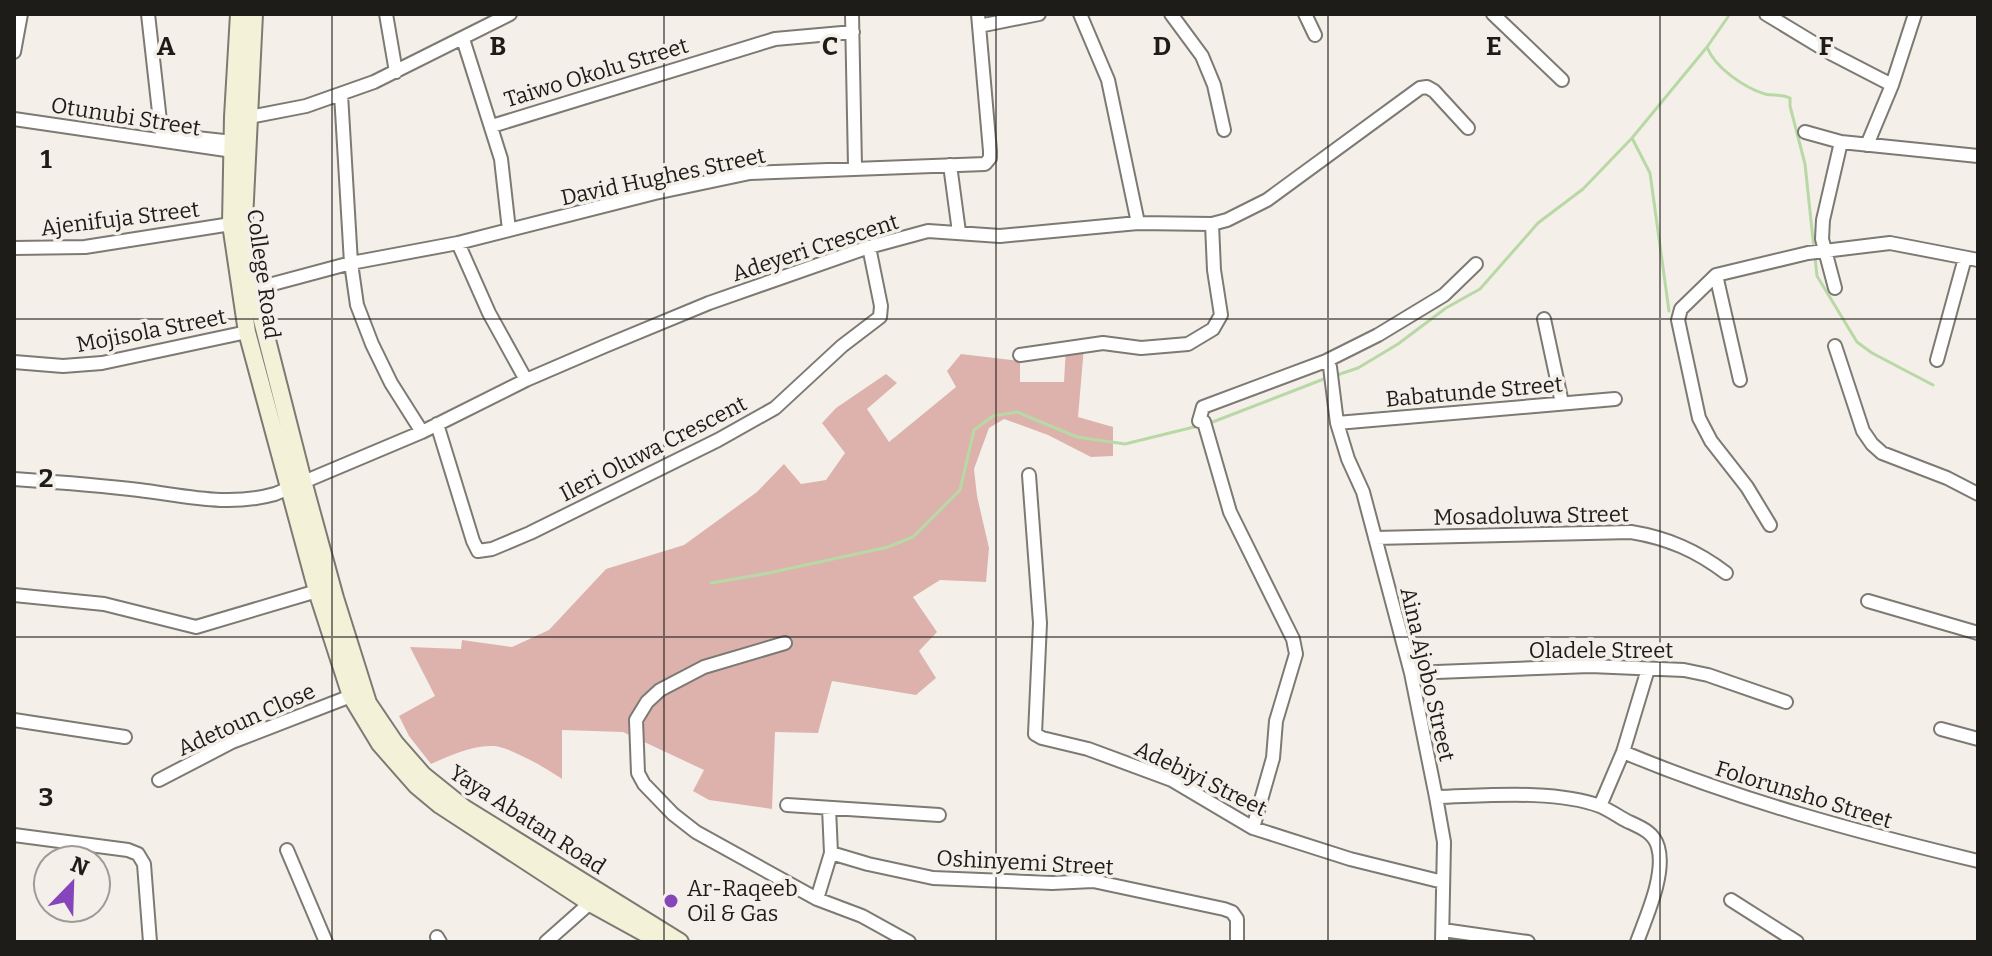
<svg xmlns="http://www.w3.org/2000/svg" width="1992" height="956" font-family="Bitter,serif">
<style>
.green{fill:#ddb2ac}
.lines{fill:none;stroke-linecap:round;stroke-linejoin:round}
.stream{stroke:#b8d8a6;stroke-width:3}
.street-casing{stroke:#7d7973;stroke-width:16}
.secondary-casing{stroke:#7d7973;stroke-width:20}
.street{stroke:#fff;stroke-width:12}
.secondary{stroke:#f3f2d9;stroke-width:16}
.grid{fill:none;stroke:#1e1c19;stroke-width:2;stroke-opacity:0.55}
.poi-dot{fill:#8645ba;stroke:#f4f0e9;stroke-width:3}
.labels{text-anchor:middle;stroke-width:7;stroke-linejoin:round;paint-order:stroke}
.street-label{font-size:22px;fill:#1e1c19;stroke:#f4f0e9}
.poi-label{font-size:22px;fill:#1e1c19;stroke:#f4f0e9;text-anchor:start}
.grid-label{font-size:26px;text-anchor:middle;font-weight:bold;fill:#1e1c19;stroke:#f4f0e9;stroke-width:7;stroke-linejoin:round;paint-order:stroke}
</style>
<rect width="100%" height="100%" fill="#f4f0e9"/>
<path class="green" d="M1066,347H1084L1078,417L1113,427V456L1091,457L1048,435L1004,419L989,428L974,469L977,496L989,548L986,582L940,580L913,597L937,632L919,651L936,678L916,695L832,681L818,733L775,732L772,809L709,800L693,791L704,770L623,732L562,730V779C548,769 508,746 493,746C472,745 449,756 431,764L409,736L399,716L435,696L410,647L461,649L462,640L512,647L549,630L606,569L684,545L757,492L784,464L801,484L826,480L845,453L822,423L836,408L886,374L897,383L867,409L889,442L956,387L947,371L961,354L1020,361V382H1064Z"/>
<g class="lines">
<path class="stream" d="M1707,47C1715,68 1745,88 1765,94C1774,96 1781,94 1790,98V106L1805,164L1814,249
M1632,138L1650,173L1669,311
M1815,257L1817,276L1857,342L1872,353L1933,385
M1337,375L1358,368L1398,344L1446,308L1480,289L1538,223L1583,189L1632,138L1707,47L1730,14
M1210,423L1329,377
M711,583L769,573L888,547L913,537L960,490L974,430L993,416L1017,412L1077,437L1125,444L1198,426"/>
<g class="street-casing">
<path id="street" d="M148,14L161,130L169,135L233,142
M386,14L396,72
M852,14L855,167
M1080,14L1108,80L1138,223
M1171,14L1202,56L1214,85L1224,130
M1305,14L1315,35
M1493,14L1562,80
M1766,14L1832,54L1892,85
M979,26L1039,14
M463,39L501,159L509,230
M14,52L21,14
M341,94L351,263L357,305L372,344L391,383L422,432
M244,118L306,106L374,82L510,14
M14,119L233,151
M492,126L775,39L853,32
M1805,132L1841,142L1978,156
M1867,145L1892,85L1915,14
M950,165L959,232
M458,243L489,313L526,380
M14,248L85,247L231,224
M1716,275L1740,380
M1835,288L1822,239L1823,220L1841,142
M254,289L351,263L458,243L655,193L750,173L985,164L990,158V151L978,14
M1544,319L1562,403
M1835,346L1863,431L1872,444L1882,453L1947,478L1978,494
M1020,355L1103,343L1141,348L1188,344L1213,329L1221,315L1214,270L1212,224
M1937,360L1965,258
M1326,361L1330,367L1337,423L1348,459L1363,492L1411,673L1436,797L1444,842L1442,942
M14,362L63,366L102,363L247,332
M1337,423L1615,399
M437,424L473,541L478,551L492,549L530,533L718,440L775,408L842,346L880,317L881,306L869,247
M1029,475L1040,623L1035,734L1042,738L1088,749L1172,780L1253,828L1350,859L1443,882
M14,479C56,482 98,485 139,490C187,496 228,507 275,494L422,432L526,380L605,346L709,303L869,247L928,231L1000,236L1138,223L1212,224L1227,220L1267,200L1420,88L1427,87L1434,91L1468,128
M1770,525L1747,487L1711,441L1699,418L1678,320L1681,309L1716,275L1808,253L1890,243L1978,260
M1375,538L1631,532C1668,538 1697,551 1726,573
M14,595L104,604L196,627L317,591
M1868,601L1978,633
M785,643L704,667L660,690L647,702L636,720L638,773L644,784L673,814L696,832L817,899L862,916L909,942
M1411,673L1590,666L1684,670L1708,675L1786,702
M14,720L125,737
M1941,729L1978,739
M1623,752C1738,800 1857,832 1978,861
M159,780L232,742L351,696
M1436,797C1484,796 1554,789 1600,806C1609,810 1618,816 1627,821C1640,827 1654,832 1658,847C1666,874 1646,917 1637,942
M787,805L939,815
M1600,806L1623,752L1648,669
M1253,828L1273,758L1276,721L1296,654L1293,639L1230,512L1204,422L1199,421L1203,407L1326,361L1378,335L1444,295L1476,264
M14,835L128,850L138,854L144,864L150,942
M287,850L326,942
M831,853L868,864L933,878L1052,883L1093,881L1224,909L1232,912L1237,919V942
M817,899L831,853L829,808
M1731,900L1797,942
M1443,930L1528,942
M437,937L440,942
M546,942L590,903"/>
</g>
<g class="secondary-casing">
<path id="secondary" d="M239,14L233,117L231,224L247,332L317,591L351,696L380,744L416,785L440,805L590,903L661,942
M254,14L244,220L254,289L303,481L335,598L368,703L395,743L423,775L464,808L680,942"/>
</g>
<use href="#street" class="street"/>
<use href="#secondary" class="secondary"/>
</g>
<path class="grid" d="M332,14V942M664,14V942M996,14V942M1328,14V942M1660,14V942M14,319H1978M14,637H1978"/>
<circle class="poi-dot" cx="671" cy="901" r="8"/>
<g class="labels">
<g class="street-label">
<text transform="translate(596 72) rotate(-17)" y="8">Taiwo Okolu Street</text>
<text transform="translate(126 116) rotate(9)" y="8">Otunubi Street</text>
<text transform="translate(663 176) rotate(-12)" y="8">David Hughes Street</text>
<text transform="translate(120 218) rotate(-7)" y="8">Ajenifuja Street</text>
<text transform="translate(815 247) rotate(-18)" y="8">Adeyeri Crescent</text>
<text transform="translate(264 274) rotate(82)" y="8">College Road</text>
<text transform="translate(151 330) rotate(-11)" y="8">Mojisola Street</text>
<text transform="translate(1474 391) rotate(-5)" y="8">Babatunde Street</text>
<text transform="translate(653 448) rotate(-27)" y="8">Ileri Oluwa Crescent</text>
<text transform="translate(1531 515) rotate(-1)" y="8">Mosadoluwa Street</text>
<text x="1601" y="658">Oladele Street</text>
<text transform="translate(1428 674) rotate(77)" y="8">Aina Ajobo Street</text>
<text transform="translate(246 719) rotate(-24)" y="8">Adetoun Close</text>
<text transform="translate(1201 778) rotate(26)" y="8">Adebiyi Street</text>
<text transform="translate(1804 794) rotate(17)" y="8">Folorunsho Street</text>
<text transform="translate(528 819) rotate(33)" y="8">Yaya Abatan Road</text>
<text transform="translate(1025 862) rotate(3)" y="8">Oshinyemi Street</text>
</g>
<g class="poi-label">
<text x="687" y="896">Ar-Raqeeb<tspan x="687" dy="25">Oil &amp; Gas</tspan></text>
</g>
</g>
<g class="grid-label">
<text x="166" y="55">A</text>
<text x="498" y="55">B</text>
<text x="830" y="55">C</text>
<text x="1162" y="55">D</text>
<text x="1494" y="55">E</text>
<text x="1826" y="55">F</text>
<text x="46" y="168">1</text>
<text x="46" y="487">2</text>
<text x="46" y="806">3</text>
</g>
<rect width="1992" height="956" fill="none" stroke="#1e1c19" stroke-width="32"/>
<g transform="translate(72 884) rotate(23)"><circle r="38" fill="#f4f0e9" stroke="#9e9b96" stroke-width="2"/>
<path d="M0-6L14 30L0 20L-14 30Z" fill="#8645ba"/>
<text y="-12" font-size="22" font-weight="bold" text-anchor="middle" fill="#1e1c19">N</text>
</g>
</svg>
